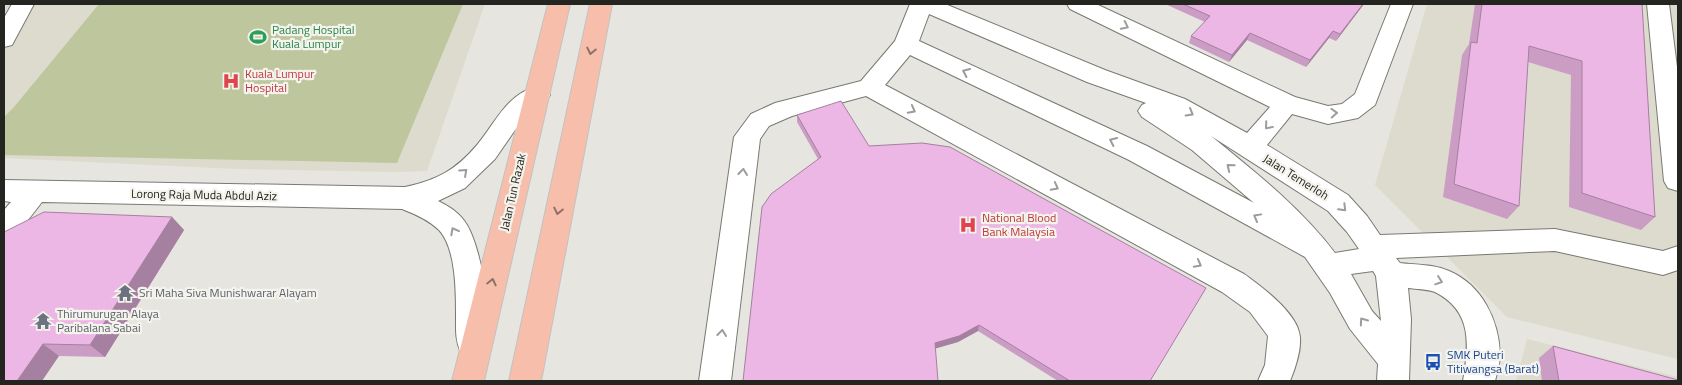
<svg xmlns="http://www.w3.org/2000/svg" width="1682" height="385" font-family="'Titillium Web',sans-serif">
<style>
.built{fill:#dddbcd}
.green{fill:#bec69e}
.lines{fill:none;stroke-linecap:round;stroke-linejoin:round}
.minor-casing{stroke:#797973;stroke-width:2}
.major-casing{stroke:#c2c2c1;stroke-width:2}
.minor{fill:#fff;fill-rule:evenodd}
.major{fill:#f7beab;fill-rule:evenodd}
.wall{fill:#cb9dc5}
.shaded-wall{fill:#a580a0}
.building{fill:#ecb7e5;stroke:#a580a0}
.oneway{stroke:#9c9c9b}
.oneway2{stroke:#8e7166}
.labels{text-anchor:middle;stroke-width:4.5;stroke-linejoin:round;paint-order:stroke}
.leisure-label{font-size:12px;fill:#27864d;stroke:#f4f3ec;text-anchor:start}
.health-label{font-size:12px;fill:#be3a42;stroke:#f4f3ec;text-anchor:start}
.street-label{font-size:12px;fill:#242421;stroke:#f4f3ec}
.worship-label{font-size:12px;fill:#5b616d;stroke:#f4f3ec;text-anchor:start}
.transit-label{font-size:12px;fill:#164399;stroke:#f4f3ec;text-anchor:start}
</style>
<rect width="100%" height="100%" fill="#e6e5df"/>
<path class="built" d="M4,4H485L427,171L392,172L237,169L4,158Z
M1427,4H1678V359L1507,317L1375,185Z
M1527,339L1678,377V381H1516Z"/>
<path class="green" d="M99,4H463L397,163L4,155V117L14,107Z"/>
<g class="lines">
<g class="minor-casing">
<path id="minor" d="M12,4H34L12,45L4,47V18Z
M910,4H945L1105,70L1185,99L1247,133L1270,107L1070,9L1067,4H1096L1295,97L1328,106L1342,104L1355,94L1391,4H1413L1375,105L1358,118L1328,124L1292,114L1267,145L1348,195L1367,216L1380,235L1555,229L1663,251L1678,246V270L1663,275L1555,251L1396,258L1400,263C1416,265 1434,264 1449,271C1482,285 1499,320 1500,355C1500,363 1497,373 1495,381H1463C1469,346 1473,311 1435,292C1427,289 1416,289 1408,288L1411,319L1409,381H1377L1378,364L1350,329L1330,293L1305,257L1129,160L910,55L885,85L1244,274C1261,286 1294,311 1299,332C1303,346 1295,369 1290,381H1258L1265,365L1268,336L1250,312L1222,292L866,96L792,116L769,126L760,139L731,381H699L734,137L751,114L775,103L861,81L895,41ZM929,14L1087,82L1146,103L1142,105L1138,111L1142,117L1192,150L1254,203L1147,146L919,41ZM1211,136L1328,211L1347,232L1359,249L1335,253C1300,207 1255,172 1211,136ZM1373,271L1376,276L1381,321L1372,311L1351,274Z
M1647,4H1669L1678,75V191L1668,188L1664,181Z
M537,86L546,89L550,95L546,101L526,114L495,159L465,188L438,201C450,207 460,213 467,225C482,250 495,327 483,353L472,357L461,353C455,340 456,329 456,315C456,291 456,248 439,230C429,220 415,214 402,209L42,202L14,238L4,241V210L11,202L4,201V180L405,187C437,180 456,170 477,145C497,121 505,96 537,86Z"/>
</g>
<g class="major-casing">
<path id="major" d="M548,4H570L484,381H452Z
M590,4H612L541,381H509Z"/>
</g>
<use href="#minor" class="minor"/>
<use href="#major" class="major"/>
</g>
<path class="wall" d="M1165,4H1364L1336,41L1329,38L1306,67L1247,40L1229,62L1189,43L1191,36L1205,22Z
M1475,4H1642L1655,217L1641,230L1569,207L1571,75L1528,62L1519,206L1507,219L1443,197L1462,55L1469,44Z
M797,115L869,146L1150,381H1058L978,331L958,342L936,348L818,159L797,122Z
M172,217L184,230L105,357L59,356L4,381Z
M1553,346L1678,381H1542L1539,358Z"/>
<path class="shaded-wall" d="M1363,4H1364L1336,41L1340,34Z
M1333,31L1329,38L1306,67L1310,60Z
M1250,33L1247,40L1229,62L1232,55Z
M172,217L184,230L105,357L90,345Z
M979,325L978,331L958,342L934,349L935,343Z
M43,344L59,356L42,381H17Z"/>
<path class="building" d="M1183,4H1363L1340,34L1333,31L1310,60L1250,33L1232,55L1191,36L1210,16Z
M1482,4H1642L1655,217L1582,193V61L1529,46L1519,206L1454,184L1471,42L1477,43Z
M841,101L869,146L922,143L950,147L1206,288L1150,381H1070L979,325L959,336L935,343L938,381H743L762,207L771,194L821,157L797,115Z
M44,212L172,217L90,345L43,344L17,381H4V232Z
M1553,346L1678,380V381H1559Z"/>
<defs><path id="oneway-chevron" d="M-2-3.5L2.5 0L-2 3.5" fill="none" stroke-width="1.6" stroke-linecap="round" stroke-linejoin="round" transform="scale(1.25)"/></defs>
<g class="oneway">
<use href="#oneway-chevron" transform="translate(1125 26) rotate(26)"/>
<use href="#oneway-chevron" transform="translate(966 72) rotate(-155)"/>
<use href="#oneway-chevron" transform="translate(912 110) rotate(28)"/>
<use href="#oneway-chevron" transform="translate(1190 113) rotate(30)"/>
<use href="#oneway-chevron" transform="translate(1334 113) rotate(-3)"/>
<use href="#oneway-chevron" transform="translate(1268 126) rotate(130)"/>
<use href="#oneway-chevron" transform="translate(1113 141) rotate(-155)"/>
<use href="#oneway-chevron" transform="translate(1230 167) rotate(-141)"/>
<use href="#oneway-chevron" transform="translate(464 172) rotate(-42)"/>
<use href="#oneway-chevron" transform="translate(743 172) rotate(-83)"/>
<use href="#oneway-chevron" transform="translate(1055 187) rotate(28)"/>
<use href="#oneway-chevron" transform="translate(1343 208) rotate(45)"/>
<use href="#oneway-chevron" transform="translate(1257 217) rotate(-151)"/>
<use href="#oneway-chevron" transform="translate(454 231) rotate(-118)"/>
<use href="#oneway-chevron" transform="translate(1198 264) rotate(28)"/>
<use href="#oneway-chevron" transform="translate(1439 281) rotate(19)"/>
<use href="#oneway-chevron" transform="translate(1363 321) rotate(-125)"/>
<use href="#oneway-chevron" transform="translate(722 333) rotate(-83)"/>
</g>
<g class="oneway2">
<use href="#oneway-chevron" transform="translate(591 51) rotate(102)"/>
<use href="#oneway-chevron" transform="translate(558 211) rotate(102)"/>
<use href="#oneway-chevron" transform="translate(492 282) rotate(-77)"/>
</g>
<defs>
<g id="stadium-bare" transform="scale(1.35)"><path d="M0-5a6.5 5 0 1 0 0 10a6.5 5 0 1 0 0-10ZM-3.5-1.8h7v3.6h-7Z" fill="#2e9e5b" stroke="#f4f3ec" stroke-width="2.5" paint-order="stroke"/></g>
<g id="hospital-bare" transform="scale(1.35)"><path d="M-5-5h3v3.5h4V-5h3V5h-3V1.5h-4V5h-3Z" fill="#e0444e" stroke="#f4f3ec" stroke-width="2.5" paint-order="stroke"/></g>
<g id="temple-bare" transform="scale(1.35)"><path d="M0-6L5-2H3V0L6.5 2.5H4V6H1.5V3h-3V6H-4V2.5H-6.5L-3 0V-2H-5Z" fill="#6b7280" stroke="#f4f3ec" stroke-width="2.5" paint-order="stroke"/></g>
<g id="bus-bare" transform="scale(1.35)"><path d="M-5-6H5V4H4V6H2V4H-2V6H-4V4H-5ZM-3.5-4V0h7V-4ZM-3.5 1.2v1.5H-2V1.2ZM2 1.2v1.5H3.5V1.2Z" fill="#1a4fb4" stroke="#f4f3ec" stroke-width="2.5" paint-order="stroke"/></g>
</defs>
<g fill-rule="evenodd">
<use href="#stadium-bare" x="258" y="37"/>
<use href="#hospital-bare" x="231" y="81"/>
<use href="#hospital-bare" x="968" y="225"/>
<use href="#temple-bare" x="125" y="293"/>
<use href="#temple-bare" x="43" y="321"/>
<use href="#bus-bare" x="1433" y="362"/>
</g>
<g class="labels">
<g class="leisure-label">
<text x="272" y="34">Padang Hospital<tspan x="272" dy="14">Kuala Lumpur</tspan></text>
</g>
<g class="health-label">
<text x="245" y="78">Kuala Lumpur<tspan x="245" dy="14">Hospital</tspan></text>
<text x="982" y="222">National Blood<tspan x="982" dy="14">Bank Malaysia</tspan></text>
</g>
<g class="street-label">
<text transform="translate(1296 177) rotate(32)" y="4">Jalan Temerloh</text>
<text transform="translate(513 192) rotate(-77)" y="4">Jalan Tun Razak</text>
<text transform="translate(204 195) rotate(1)" y="4">Lorong Raja Muda Abdul Aziz</text>
</g>
<g class="worship-label">
<text x="139" y="297">Sri Maha Siva Munishwarar Alayam</text>
<text x="57" y="318">Thirumurugan Alaya<tspan x="57" dy="14">Paribalana Sabai</tspan></text>
</g>
<g class="transit-label">
<text x="1447" y="359">SMK Puteri<tspan x="1447" dy="14">Titiwangsa (Barat)</tspan></text>
</g>
</g>
<rect width="1682" height="385" fill="none" stroke="#242421" stroke-width="10"/>
</svg>
